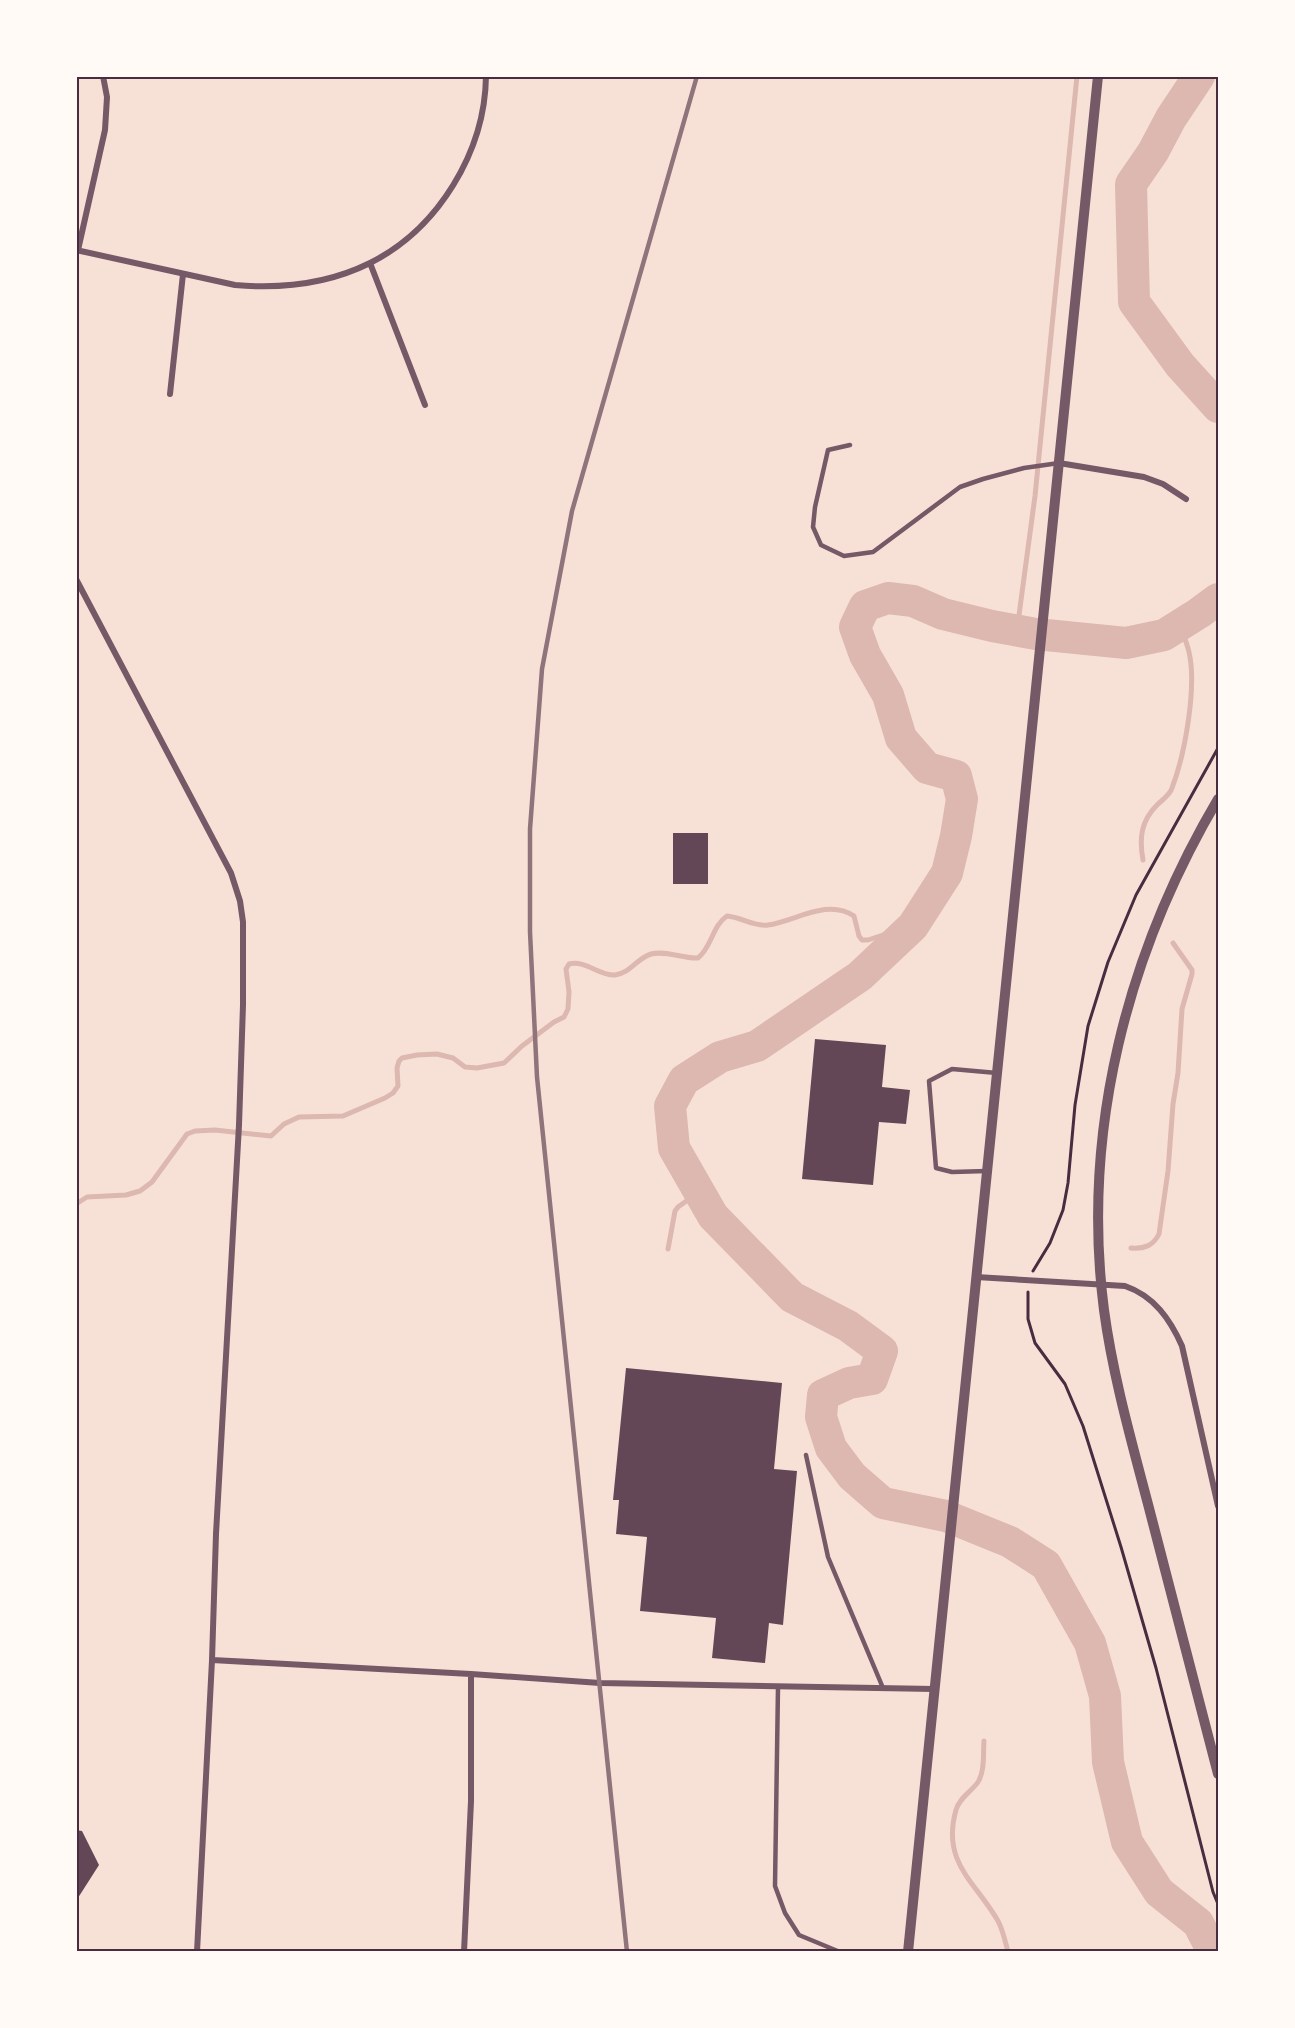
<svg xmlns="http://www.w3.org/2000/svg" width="1295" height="2028" font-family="Signika,sans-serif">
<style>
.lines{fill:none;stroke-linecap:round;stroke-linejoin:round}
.stream{stroke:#dcb8b0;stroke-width:5}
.river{stroke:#dcb8b0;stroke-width:32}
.building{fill:#644757}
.path{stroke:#4a2c40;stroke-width:3}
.service{stroke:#755966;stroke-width:4.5}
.minor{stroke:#755966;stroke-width:6}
.tertiary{stroke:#755966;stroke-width:10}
.rail{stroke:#8f747c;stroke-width:4.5}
.neatline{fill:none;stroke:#4a2c40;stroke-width:2}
</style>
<rect width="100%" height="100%" fill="#f7e1d7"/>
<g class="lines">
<path class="stream" d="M1017,630L1035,496L1077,76
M1143,860C1139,838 1141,821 1157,805C1162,800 1170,795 1172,788C1185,754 1197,687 1189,652C1187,643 1183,634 1180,626
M76,1204L87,1197L126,1195L140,1191L152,1182L187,1134L195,1131L215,1130L271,1136L284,1124L299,1117L343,1116L385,1098L393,1093L398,1086L397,1068L399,1061L402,1058L417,1055L437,1054L453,1058L465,1067L477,1068L504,1063L522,1046L554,1022L564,1017L568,1009L569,992L566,969L569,964C586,960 599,976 615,975C631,973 637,958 651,954C666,950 683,959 698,958C712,947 712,926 727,916C741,917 754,927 768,925C796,921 827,898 854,916L859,936L862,940H868L892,932L908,930
M1131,1248C1144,1249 1153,1246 1159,1234L1168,1171L1173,1104L1178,1073L1182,1009L1192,974V970L1173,943
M668,1249L675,1211L678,1207L699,1192
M984,1741C983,1753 985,1771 978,1782C972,1791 959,1798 956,1810C941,1863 976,1882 998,1921C1003,1930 1005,1941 1008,1952"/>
<path class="river" d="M1199,76L1171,118L1153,152L1131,184L1134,302L1180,365L1218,407
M1213,1952L1198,1923L1159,1892L1127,1842L1108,1762L1105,1696L1090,1643L1046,1565L1010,1542L946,1516L883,1503L852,1476L831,1448L821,1417L823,1395L849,1383L872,1379L882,1351L848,1326L792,1297L713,1216L674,1148L670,1106L684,1080L720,1057L757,1046L860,976L913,926L947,873L956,836L962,799L956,776L927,768L901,738L888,695L865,655L855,627L865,606L888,598L913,601L943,614L992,626L1036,634L1126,643L1164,635L1199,613L1218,599"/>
</g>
<path class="building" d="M673,833H708V884H673Z
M815,1039L886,1045L882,1087L910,1090L906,1124L879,1122L873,1185L802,1179Z
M626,1368L782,1383L774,1469L797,1471L783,1625L769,1623L765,1663L712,1658L716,1618L640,1611L647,1537L616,1534L619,1500H613Z
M76,1830L82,1831L99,1865L76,1901Z"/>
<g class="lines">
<path class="path" d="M1033,1271L1050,1243L1063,1210L1068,1183L1075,1105L1088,1026L1108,962L1136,895L1218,748
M1028,1292V1319L1035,1343L1065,1384L1083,1426L1121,1547L1156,1668L1213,1892L1218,1904"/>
<path class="service" d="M850,445L828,450L815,507L813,527L821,545L844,556L873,552L960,487L983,479L1024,468L1059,463
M987,1171L952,1172L936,1168L929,1081L952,1069L997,1073
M806,1455L828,1557L883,1688
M778,1687L775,1886L785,1913L799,1935L840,1952"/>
<path class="minor" d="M76,250L235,285C281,289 328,284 370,263C438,229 485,152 486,76
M78,250L105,130L107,97L103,76
M370,263L425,405
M170,394L183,274
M1059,463L1144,477L1163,484L1186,499
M76,579L231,873L240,901L243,922V1005L239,1125L216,1534L212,1660L197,1952
M976,1277L1125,1286C1154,1296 1170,1319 1182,1346L1218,1506
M212,1660L471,1674L600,1683L934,1689
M464,1952L471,1801V1674"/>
<path class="tertiary" d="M1218,799C1127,953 1081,1131 1104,1310C1113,1377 1132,1443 1149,1508C1172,1597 1195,1685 1218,1774
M908,1952L1098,76"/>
<path class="rail" d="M627,1952L537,1077L530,932V829L542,669L572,511L697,76"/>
</g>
<rect width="1295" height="2028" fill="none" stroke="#fffaf5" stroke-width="156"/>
<rect x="78" y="78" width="1139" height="1872" class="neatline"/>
</svg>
